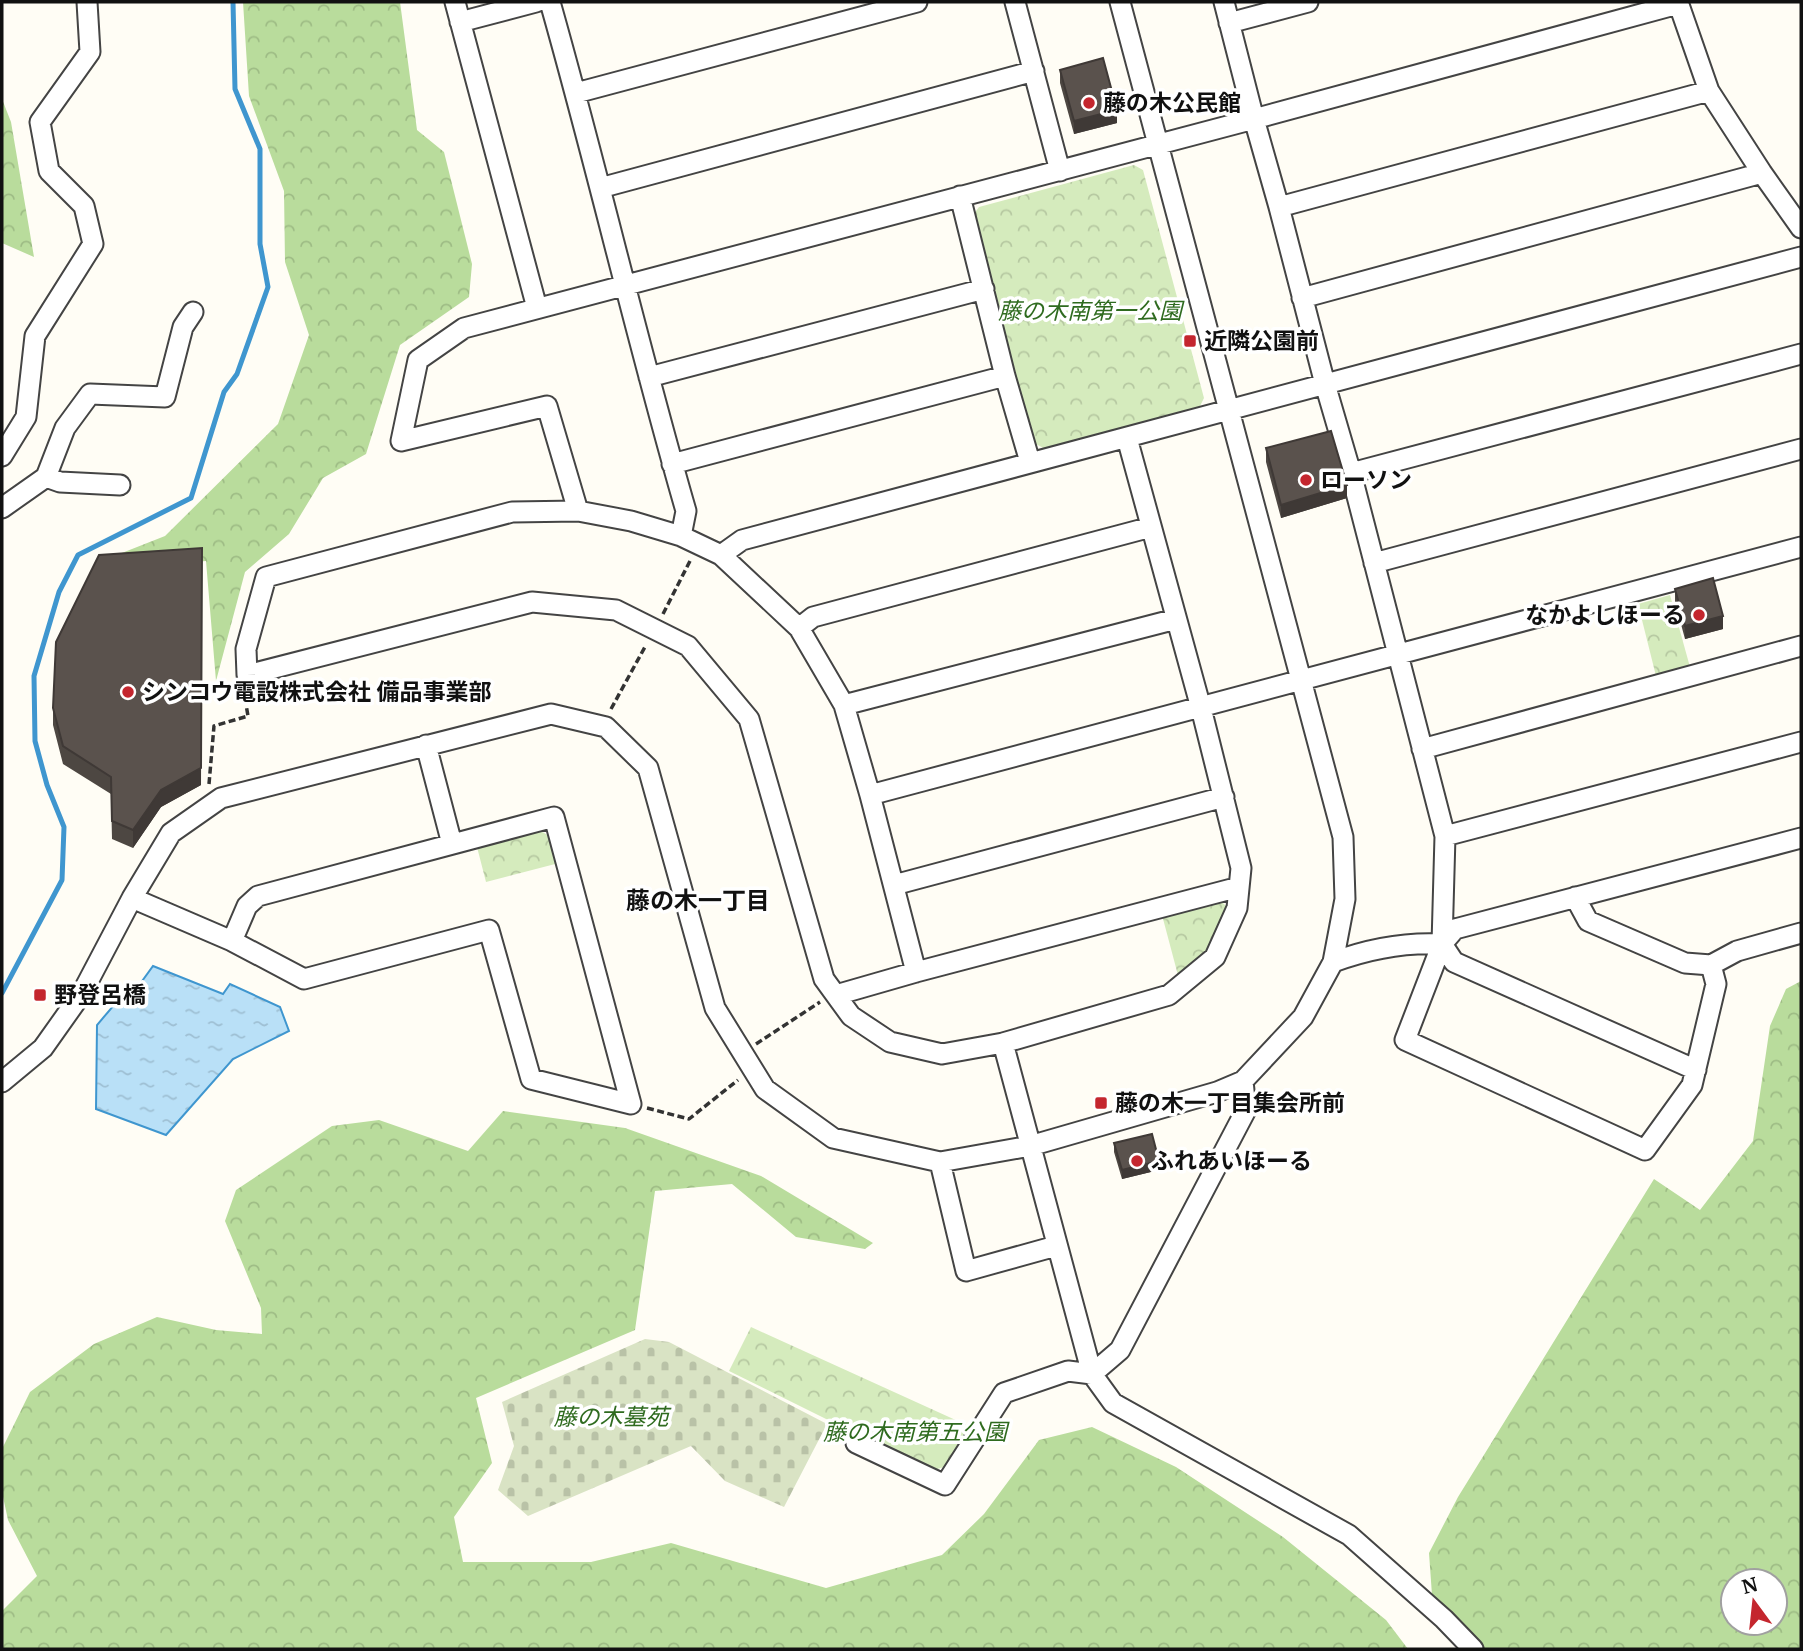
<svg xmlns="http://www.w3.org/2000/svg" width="1803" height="1651" font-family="Merriweather,'Noto Sans JP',serif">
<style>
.forest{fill:url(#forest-crowns);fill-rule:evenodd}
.cemetery{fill:url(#cemetery-stones)}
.park{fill:url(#park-crowns)}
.water{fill:url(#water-ripples);stroke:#3f96cf;stroke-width:2}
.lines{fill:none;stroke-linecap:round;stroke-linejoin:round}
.stream{stroke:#3f96cf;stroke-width:5}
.minor-casing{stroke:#444;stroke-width:23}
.path{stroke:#333;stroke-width:3.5;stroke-dasharray:7 3.5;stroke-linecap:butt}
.minor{stroke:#fff;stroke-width:19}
.wall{fill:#4d4742}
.shaded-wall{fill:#3f3936}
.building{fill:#5a524d;stroke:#3f3936;stroke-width:2}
.poi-dot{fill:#c4262e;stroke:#fff;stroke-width:2.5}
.labels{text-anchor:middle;stroke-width:7;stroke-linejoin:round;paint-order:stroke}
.poi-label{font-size:23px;font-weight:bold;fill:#111;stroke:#fff;text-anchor:start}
.park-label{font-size:23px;font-style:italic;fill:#2f6b1f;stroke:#fff}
.neighbourhood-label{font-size:24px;font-weight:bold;fill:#111;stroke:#fff}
</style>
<defs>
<pattern id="forest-crowns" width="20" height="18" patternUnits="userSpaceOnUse" patternTransform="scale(1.75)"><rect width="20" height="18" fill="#b9dc9c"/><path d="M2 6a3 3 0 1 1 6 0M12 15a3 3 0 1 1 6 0" fill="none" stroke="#9ebc85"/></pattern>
<pattern id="cemetery-stones" width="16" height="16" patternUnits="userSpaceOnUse" patternTransform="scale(1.75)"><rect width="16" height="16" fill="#d9e3c4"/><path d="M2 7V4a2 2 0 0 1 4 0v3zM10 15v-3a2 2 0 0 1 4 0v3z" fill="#b9c2a7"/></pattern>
<pattern id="park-crowns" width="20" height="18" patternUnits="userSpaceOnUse" patternTransform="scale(1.75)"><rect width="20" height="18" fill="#d5ebbd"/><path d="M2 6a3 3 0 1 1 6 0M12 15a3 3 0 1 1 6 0" fill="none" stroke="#b6c8a1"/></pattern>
<pattern id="water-ripples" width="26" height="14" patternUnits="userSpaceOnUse" patternTransform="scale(1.75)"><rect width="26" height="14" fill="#b9e0f7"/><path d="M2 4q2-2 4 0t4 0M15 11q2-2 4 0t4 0" fill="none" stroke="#9ebfd3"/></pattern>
</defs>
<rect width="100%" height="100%" fill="#fffdf5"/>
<path class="forest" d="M243,2H400L417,130L444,152L472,264L469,297L400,345L366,454L323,478L289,534L245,572L216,681L206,561L97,570L99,562L165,536L278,424L309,335L285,262L284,191L249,96Z
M2,99L11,122L34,257L2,243Z
M1801,981V1649H1480L1432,1595L1429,1553L1458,1497L1654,1179L1700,1210L1753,1141L1770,1026L1786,989ZM1733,1581H1775V1623H1733Z
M503,1111L625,1128L761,1176L873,1243L865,1249L796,1237L732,1184L655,1191L635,1330L476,1398L492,1463L454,1517L463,1562H591L671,1543L826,1588L942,1555L984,1514L1039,1440L1092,1427L1176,1467L1283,1537L1386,1620L1408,1649H2V1611L37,1576L8,1520L2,1492V1449L30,1392L94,1344L157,1317L216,1330L262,1334L261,1308L225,1221L236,1190L332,1126L379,1120L468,1151Z"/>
<path class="cemetery" d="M645,1339L669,1342L827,1424L784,1507L725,1481L691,1446L528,1516L498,1490L514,1446L502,1402Z"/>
<path class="park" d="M1134,165L1143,170L1204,398L1198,410L1047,450L1034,443L973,215L979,207Z
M1670,595L1690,667L1656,676L1638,604Z
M539,830L551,837L559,863L486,882L477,847Z
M1220,900L1229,909L1208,952L1179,979L1162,915Z
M751,1327L971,1427L947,1466L931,1471L729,1371Z"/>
<path class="water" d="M153,966L223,994L230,984L280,1007L289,1031L233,1059L166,1135L96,1109L97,1025L114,1005L132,995Z"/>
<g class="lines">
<path class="stream" d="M2,993L62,880L64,827L47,785L35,741L34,676L59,592L78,555L191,498L224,392L237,374L268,287L260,244V149L235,89L233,2"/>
<g class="minor-casing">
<path id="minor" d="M455,2L537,308
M550,2C598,171 637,342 686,511L681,536
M1015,2L1060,171
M1224,2L1254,119L1279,207L1325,384L1351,473L1445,836L1442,944L1405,1040L1645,1150L1692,1085L1716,984L1711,965
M1678,2L1709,91L1762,173L1801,228
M460,22L536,2
M1229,23L1308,2
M576,93L917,2
M600,188L1034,71
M960,196L1005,376L1030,462
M1279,207L1709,91
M1302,298L1762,173
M649,377L984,289
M2,456L26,417L35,336L93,244L84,206L49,171L40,122L90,52L87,2
M672,464L1005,376
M1351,473L1801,354
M46,477L60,482L120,485
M2,508L46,477L65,428L90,394L165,397L183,327L193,312
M578,511L547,406L401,441L418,360L464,328L1254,119L1678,4
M721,555L742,540L1801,257
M1374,563L1801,449
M799,628L813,617L1151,527
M844,705L1176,619
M426,745L452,844
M1422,749L1801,646
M870,795L1801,547
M1445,836L1801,742
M894,885L1224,797
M1575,897L1588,921L1685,963L1711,965L1737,951L1801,933
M132,898L232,941L304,979L489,930L531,1079L631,1104L554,817L258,896L247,906L232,941
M1442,944L1454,962L1696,1070
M1333,962C1368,949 1405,942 1442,944L1455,929L1801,838
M916,972L870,795L844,705L799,628L721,555L681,536L631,521L578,511L512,512L266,577L246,649L247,675L532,602L616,610L688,646L749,719L824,979L851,1016L890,1042L942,1054L1003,1043L1169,995L1215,957L1237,908L1241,868L1201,708L1127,438
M836,995L916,972L1239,887
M1003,1043L1092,1374L1113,1403L1349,1535L1444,1619L1473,1649
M2,1082L43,1048L82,993L132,898L171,833L221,798L551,714L606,727L648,768L715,1008L765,1089L833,1138L940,1162L1030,1146L1217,1092L1243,1081L1303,1017L1333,962L1345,899L1343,837L1120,2
M940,1162L966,1271L1056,1246
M856,1443L945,1485L1004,1393L1068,1371L1092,1374L1120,1350L1246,1110L1243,1081"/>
</g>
<path class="path" d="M663,614L691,559
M611,709L646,645
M209,784L214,726L248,716L244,693
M756,1044L820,1002
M647,1108L689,1119L738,1080"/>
<use href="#minor" class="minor"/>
</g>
<path class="wall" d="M1060,70L1117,123L1074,134L1060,83Z
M1266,448L1347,498L1281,518L1266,462Z
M1675,589L1723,629L1685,639L1675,602Z
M53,708L201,785L161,807L133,848L112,839L111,794L63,764L53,725Z
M1114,1143L1159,1170L1122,1179L1114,1152Z"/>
<path class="shaded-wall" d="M1117,110V123L1074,134V121Z
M1347,485V498L1281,518V505Z
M202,548L201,785L161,807L133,848V830Z
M1723,616V629L1685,639V626Z
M1159,1161V1170L1122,1179V1170Z"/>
<path class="building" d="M1103,58L1117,110L1074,121L1060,70Z
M1331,431L1347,485L1281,505L1266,448Z
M202,548L201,768L161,790L133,830L112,821L111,777L63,746L53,708L56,642L99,555Z
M1713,578L1723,616L1685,626L1675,589Z
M1152,1134L1159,1161L1122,1170L1114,1143Z"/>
<g class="poi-dot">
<circle cx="1089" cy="103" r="7"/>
<rect x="1183" y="334" width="14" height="14" rx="3.5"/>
<circle cx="1306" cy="480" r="7"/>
<circle cx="1699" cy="615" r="7"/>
<circle cx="128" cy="692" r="7"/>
<rect x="33" y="988" width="14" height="14" rx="3.5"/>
<rect x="1094" y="1096" width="14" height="14" rx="3.5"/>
<circle cx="1137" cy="1161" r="7"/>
</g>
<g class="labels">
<g class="poi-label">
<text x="1103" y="111">藤の木公民館</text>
<text x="1204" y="349">近隣公園前</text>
<text x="1320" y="488">ローソン</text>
<text x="1685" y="623" text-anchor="end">なかよしほーる</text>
<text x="142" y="700">シンコウ電設株式会社 備品事業部</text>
<text x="54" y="1003">野登呂橋</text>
<text x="1115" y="1111">藤の木一丁目集会所前</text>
<text x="1151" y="1169">ふれあいほーる</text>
</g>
<g class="park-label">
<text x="1090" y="319">藤の木南第一公園</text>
<text x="611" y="1425">藤の木墓苑</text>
<text x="915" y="1440">藤の木南第五公園</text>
</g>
<g class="neighbourhood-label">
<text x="698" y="909">藤の木一丁目</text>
</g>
</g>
<rect width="1803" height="1651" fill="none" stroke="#111111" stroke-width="7"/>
<g transform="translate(1754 1602) rotate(345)"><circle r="33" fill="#ffffff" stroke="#a0a0a0" stroke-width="2"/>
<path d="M0-5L12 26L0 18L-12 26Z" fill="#c4262e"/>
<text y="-10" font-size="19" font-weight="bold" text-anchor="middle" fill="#111111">N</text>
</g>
</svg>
